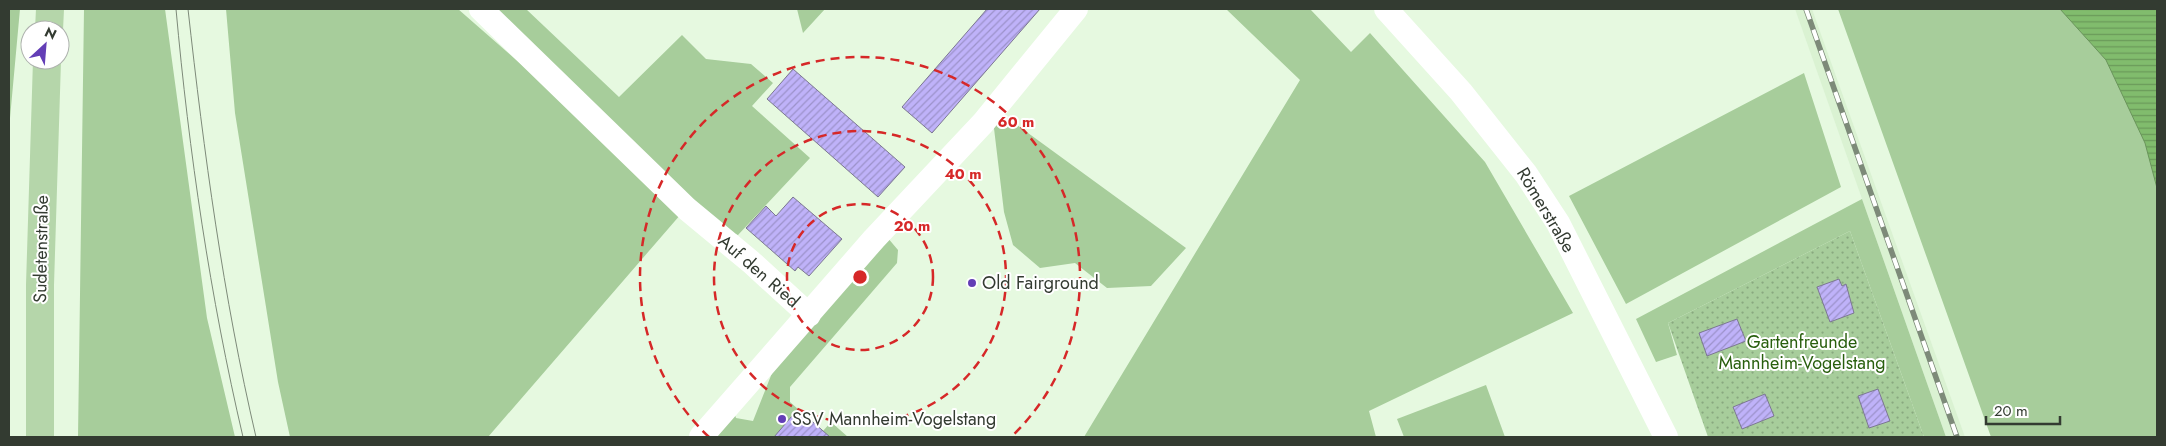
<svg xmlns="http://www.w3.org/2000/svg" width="2166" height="446" font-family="Jost,sans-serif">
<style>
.built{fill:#daf2d2}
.green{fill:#a7cd9b}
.garden{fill:url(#garden-dots)}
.water{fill:url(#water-rules);stroke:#6a955b}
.building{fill:url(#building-hatch);stroke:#7c7891}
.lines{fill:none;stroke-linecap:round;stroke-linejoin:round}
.minor{stroke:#fff;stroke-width:24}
.major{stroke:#b5d6aa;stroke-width:28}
.tram{stroke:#7d8a79;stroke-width:1}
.rail-casing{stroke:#7d8a79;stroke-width:5.5}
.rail{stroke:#fff;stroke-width:4;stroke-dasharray:11;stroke-linecap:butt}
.ring{fill:none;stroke:#d62828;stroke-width:2.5;stroke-dasharray:9 6}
.poi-dot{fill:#633eb6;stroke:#fff;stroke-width:2}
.labels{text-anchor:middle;stroke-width:4;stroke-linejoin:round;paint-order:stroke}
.street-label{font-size:18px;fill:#333b31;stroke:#fff}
.poi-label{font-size:18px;fill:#333b31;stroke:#fff;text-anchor:start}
.park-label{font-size:18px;fill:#295f0e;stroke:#fff}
.centre{fill:#d62828;stroke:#fff;stroke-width:2.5}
.ring-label{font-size:15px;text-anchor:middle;font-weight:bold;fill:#d62828;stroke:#fff;stroke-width:4;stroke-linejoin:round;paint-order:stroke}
</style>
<defs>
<pattern id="garden-dots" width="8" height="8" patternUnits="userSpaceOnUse" patternTransform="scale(1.25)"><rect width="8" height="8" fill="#a7cd9b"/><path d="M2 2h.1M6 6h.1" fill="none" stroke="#89a87f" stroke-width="1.8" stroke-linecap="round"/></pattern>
<pattern id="water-rules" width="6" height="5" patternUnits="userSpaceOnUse" patternTransform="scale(1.25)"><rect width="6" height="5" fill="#81bc6d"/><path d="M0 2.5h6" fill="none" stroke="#6a9a5a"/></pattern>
<pattern id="building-hatch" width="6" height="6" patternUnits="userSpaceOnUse" patternTransform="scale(1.25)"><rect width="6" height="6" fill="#bfb2f9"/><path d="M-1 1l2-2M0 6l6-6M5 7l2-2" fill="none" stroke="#9c92ca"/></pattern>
</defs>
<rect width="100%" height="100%" fill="#e6f9e0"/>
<path class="built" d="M1795,9H1812L1965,437H1946Z"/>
<path class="green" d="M9,9H20L9,129Z
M84,9H165L207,318L235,437H78Z
M226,9H458L568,105L681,214L488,437H290L278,382L235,113Z
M485,9H526L619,97L682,35L706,59L751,64L773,83L752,106L810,158L738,235L723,230Z
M797,9H825L803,33Z
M1226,9H1310L1351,52L1370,33L1485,162L1573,313L1369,411L1376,437H1084L1300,80Z
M1838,9H2157V437H1991Z
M1804,73L1841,187L1626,304L1569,196Z
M999,112L1186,248L1151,286L1107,288L1075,263L1040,268L1013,245L1004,212L993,120Z
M1862,199L1946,437H1924L1850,231L1668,323L1677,355L1656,362L1636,319Z
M887,237L898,250L897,263L790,387V402L823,431L831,422L848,437H708L733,409L736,418L753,421L776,363Z
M1486,385L1505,437H1404L1397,419Z"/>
<path class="garden" d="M1850,231L1924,437H1708L1668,323Z"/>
<path class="water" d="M2060,9H2157V188L2145,143L2106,60Z"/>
<path class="building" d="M987,9H1040L932,133L902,107Z
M793,69L905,167L878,197L767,99Z
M793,197L842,239L809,276L798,267L795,271L746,228L766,206L776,216Z
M1839,279L1842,286L1846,284L1854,313L1830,322L1817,287Z
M1737,319L1746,341L1707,356L1699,333Z
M1878,389L1890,421L1869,428L1858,396Z
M1765,394L1774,416L1742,429L1733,407Z
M798,409L830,437H774Z"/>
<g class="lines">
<path class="minor" d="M481,9L687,209L751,262L809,315
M1386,9L1461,92L1526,174L1558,223L1666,437
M701,437L874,239L983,123L1076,9"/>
<path class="major" d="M49,30L50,9
M40,437V285L47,60"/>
<path class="tram" d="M176,9C189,153 210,296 243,437
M188,9C204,153 223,296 256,437"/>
<g class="rail-casing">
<path id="rail" d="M1806,9L1957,437"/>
</g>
<use href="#rail" class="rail"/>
</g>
<g class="ring">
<circle cx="860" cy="277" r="73"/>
<circle cx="860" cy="277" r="146"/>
<path d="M709 437A220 220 0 1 1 1011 437"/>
</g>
<g class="poi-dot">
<circle cx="972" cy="283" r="5"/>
<circle cx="782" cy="419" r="5"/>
</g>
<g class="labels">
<g class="street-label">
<text transform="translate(1546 210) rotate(59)" y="6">Römerstraße</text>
<text transform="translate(41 249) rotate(-89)" y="6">Sudetenstraße</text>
<text transform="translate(759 271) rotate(41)" y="6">Auf den Ried</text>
</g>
<g class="poi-label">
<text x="982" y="289">Old Fairground</text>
<text x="792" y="425">SSV Mannheim-Vogelstang</text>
</g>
<g class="park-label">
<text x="1802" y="348">Gartenfreunde<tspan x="1802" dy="21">Mannheim-Vogelstang</tspan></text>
</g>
</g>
<circle cx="860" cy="277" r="8" class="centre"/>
<g class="ring-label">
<text x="1016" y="127">60 m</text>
<text x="963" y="179">40 m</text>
<text x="912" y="231">20 m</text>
</g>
<rect width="2166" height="446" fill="none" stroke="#333b31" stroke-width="20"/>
<g transform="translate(45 45) rotate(26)"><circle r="24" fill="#ffffff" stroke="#adb1ad"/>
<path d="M0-4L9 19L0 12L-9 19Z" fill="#633eb6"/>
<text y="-8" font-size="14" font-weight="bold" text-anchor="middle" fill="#333b31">N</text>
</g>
<path d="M1986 416v8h74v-8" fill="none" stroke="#333b31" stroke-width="2.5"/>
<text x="1994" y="416" font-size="15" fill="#333b31" stroke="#ffffff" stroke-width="4" paint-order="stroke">20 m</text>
</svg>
